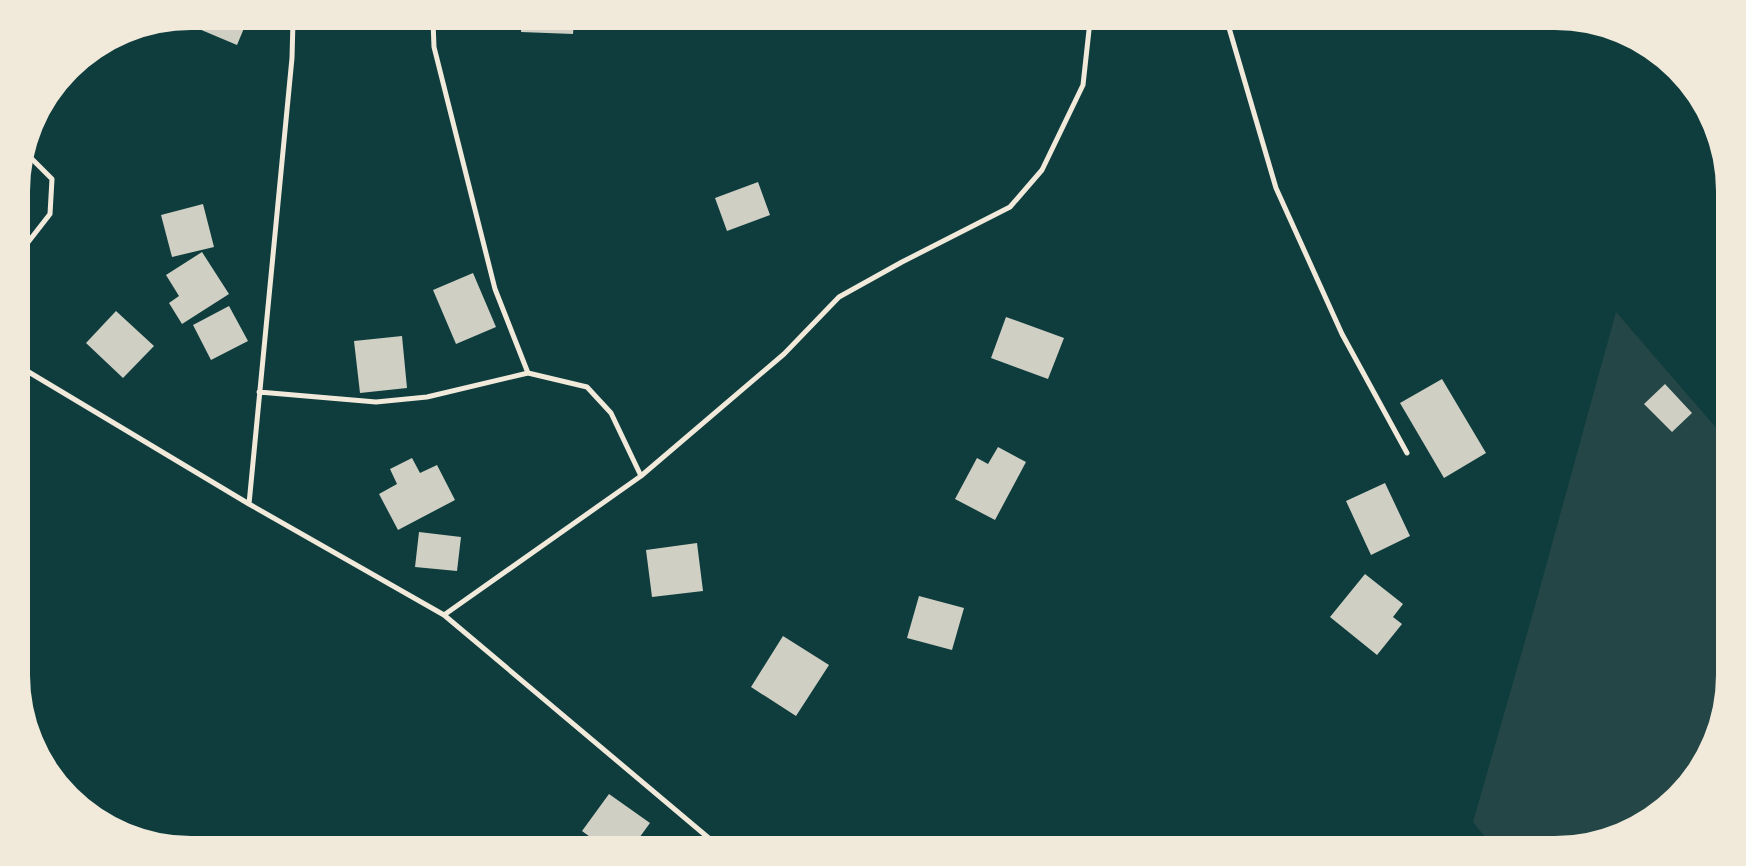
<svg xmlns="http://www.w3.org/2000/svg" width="1746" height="866" font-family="'DejaVu Sans',sans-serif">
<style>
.green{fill:#244646}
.building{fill:#cfcfc3}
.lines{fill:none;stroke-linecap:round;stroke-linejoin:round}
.minor{stroke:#f1e9da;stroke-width:5}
</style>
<rect width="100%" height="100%" fill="#0f3d3e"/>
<path class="green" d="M1616,312L1724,437L1725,675L1707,750L1649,816L1566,844H1491L1473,822L1533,613Z"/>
<path class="building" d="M202,21H247L237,45L199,29Z
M522,21H574L573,34L521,32Z
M758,182L770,215L727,231L715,198Z
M203,204L214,247L172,257L161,215Z
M202,252L229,294L182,324L169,303L179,296L166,275Z
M473,273L496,327L456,344L433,290Z
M229,306L248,341L211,360L193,325Z
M116,311L154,346L123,378L86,343Z
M1006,317L1064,338L1048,379L991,358Z
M402,336L407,388L360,393L354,341Z
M1442,379L1486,453L1444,478L1400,403Z
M1665,384L1692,413L1672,432L1644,404Z
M998,447L1026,462L995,520L955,499L977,458L988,464Z
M412,458L420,473L437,465L455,500L398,530L379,494L397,484L390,469Z
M1385,483L1410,536L1371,555L1346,501Z
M419,532L461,537L457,571L415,567Z
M697,543L703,591L652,597L646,550Z
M1365,574L1403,604L1393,617L1402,624L1377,655L1330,617Z
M919,596L964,608L952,650L907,638Z
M783,636L829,665L796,716L751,687Z
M609,794L650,823L634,845H601L582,831Z"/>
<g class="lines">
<path class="minor" d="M433,21L434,47L495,289L528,373
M1227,21L1276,188L1342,334L1407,453
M22,250L50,214L52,179L28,155
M22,368L249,504L444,615L717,845
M259,392L376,402L427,397L528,373L587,387L611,413L641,476
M249,504L292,58L293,21
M444,615L641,476L784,354L839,297L902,262L1010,207L1042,170L1083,85L1090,21"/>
</g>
<path d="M0 0H1746V866H0ZM191 30H1555A161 161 0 0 1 1716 191V675A161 161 0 0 1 1555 836H191A161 161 0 0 1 30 675V191A161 161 0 0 1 191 30Z" fill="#f1e9da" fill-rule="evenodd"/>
</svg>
